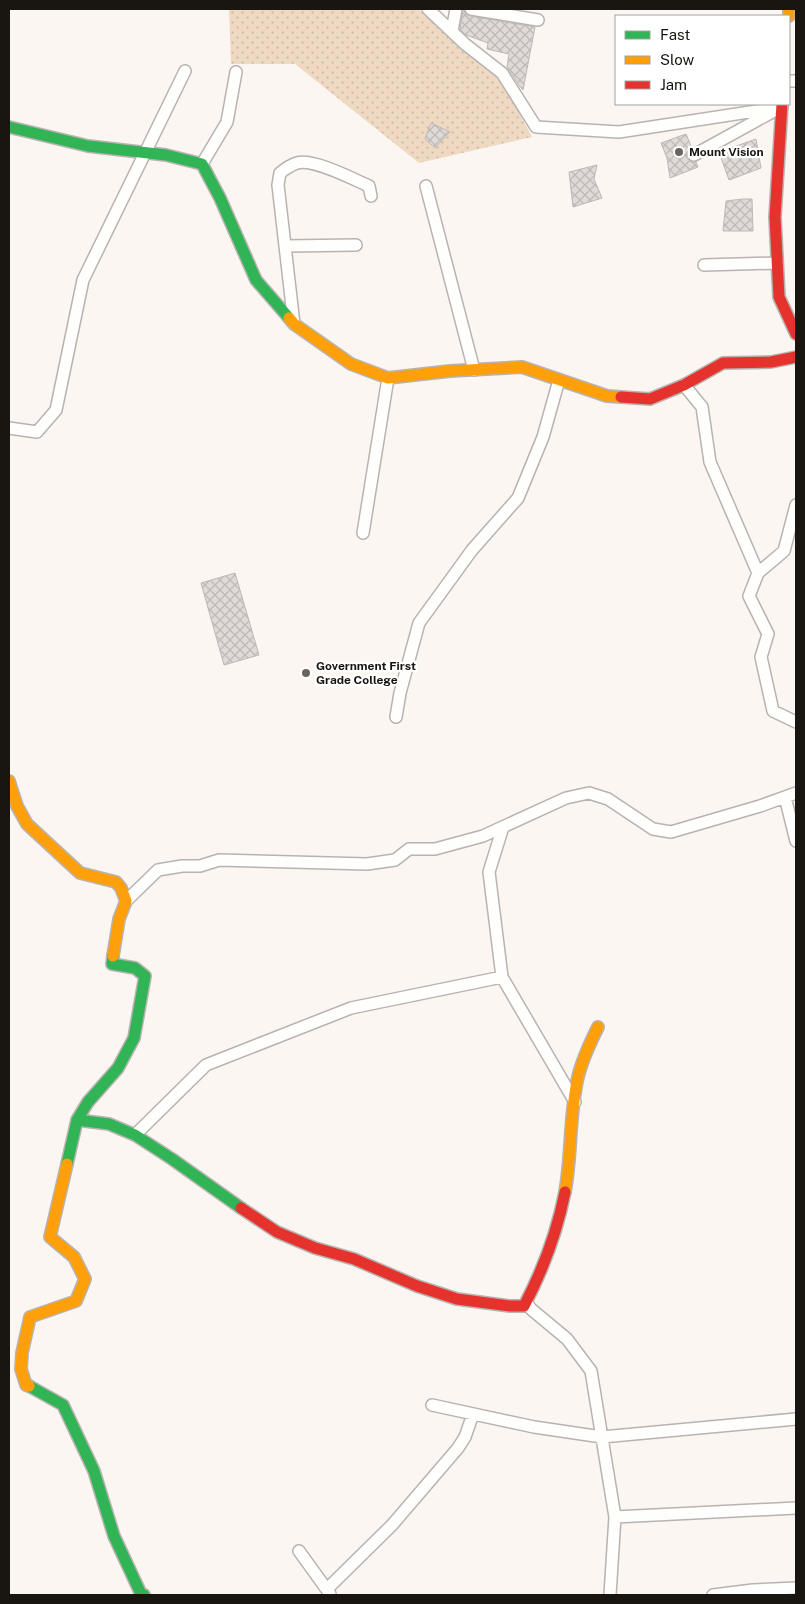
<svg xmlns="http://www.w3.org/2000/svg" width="805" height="1604" font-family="'Public Sans',sans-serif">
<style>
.grass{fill:url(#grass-dots)}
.building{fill:url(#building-cross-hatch);stroke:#bdb8b4}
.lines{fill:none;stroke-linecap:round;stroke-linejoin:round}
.street-casing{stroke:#b8b3b0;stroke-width:14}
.fast-casing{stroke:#b8b3b0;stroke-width:14}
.slow-casing{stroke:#b8b3b0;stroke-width:14}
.jam-casing{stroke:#b8b3b0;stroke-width:14}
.street{stroke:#fefefd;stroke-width:11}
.fast{stroke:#30b455;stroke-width:11}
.slow{stroke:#ff9f0a;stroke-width:11}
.jam{stroke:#e5322d;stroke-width:11}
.poi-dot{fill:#68645f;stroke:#fff;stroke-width:2}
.labels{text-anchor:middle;stroke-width:4.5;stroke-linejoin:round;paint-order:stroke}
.poi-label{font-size:12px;font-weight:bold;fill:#191511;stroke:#fff;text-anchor:start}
</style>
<defs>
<pattern id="grass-dots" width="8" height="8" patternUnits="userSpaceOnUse" patternTransform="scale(1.25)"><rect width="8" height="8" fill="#f0d9c3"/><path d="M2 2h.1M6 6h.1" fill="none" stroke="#cdb9a6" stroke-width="1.8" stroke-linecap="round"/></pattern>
<pattern id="building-cross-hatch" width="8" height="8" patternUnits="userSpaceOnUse" patternTransform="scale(1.25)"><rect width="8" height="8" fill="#dfdad7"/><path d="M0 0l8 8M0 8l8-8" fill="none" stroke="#bfbab8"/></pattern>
</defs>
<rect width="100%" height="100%" fill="#fbf6f1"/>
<path class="grass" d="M229,9H418L493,73L505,87L532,137L419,163L295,64H231Z"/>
<path class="building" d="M463,9L466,14L470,16L535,27L523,90L521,88L507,67L509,54L487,49L488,43L466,35L460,29Z
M431,123L450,132L435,148L425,139Z
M686,134L692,148L687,152V158L691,162H696L698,167L670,178L667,158L661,143Z
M756,139L761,168L729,180L719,152Z
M597,165L594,179L602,198L573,207L569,172Z
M743,199H752L753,231H723L726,201Z
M235,573L259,655L224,665L201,583Z"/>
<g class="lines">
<g class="street-casing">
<path id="street" d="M428,9L465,44L502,73L536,127L619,132L782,107
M471,9L538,20
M452,31L456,9
M789,81H796
M694,155L774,111
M202,164L227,122L236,72
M426,186L474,370
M286,246L356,245
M704,265L777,263
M294,324L278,185L280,173C285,169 291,165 297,163C313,158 353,179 369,186L371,196
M684,385L702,407L710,462L758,573
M9,428L37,432L56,410L83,280L185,71
M796,505L784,551L758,573L749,596L768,634L761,657L773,711L796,722
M363,533L388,378
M396,717L400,693L419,623L472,550L518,498L543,437L559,380
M785,797L796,841
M503,827L489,872L502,977L575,1102
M126,901L158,870L182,866H200L219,860L367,864L395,860L409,849H435L483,836L566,798L589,793L608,799L653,829L671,832L760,806L796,793
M135,1135L206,1065L351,1008L502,977
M526,1302L531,1309L567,1339L591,1371L615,1517L610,1595
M432,1405L534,1427L602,1437L796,1419
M615,1517L796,1508
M299,1551L330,1594
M327,1589L392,1525L458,1448L465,1437L473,1414
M713,1595L753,1590L796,1588"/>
</g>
<g class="fast-casing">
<path id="fast" d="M9,127L88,146L166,155L202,164L220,198L256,280L289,318
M77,1120L109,1124L135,1135L172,1159L241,1208
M67,1164L77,1120L88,1102L118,1068L134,1038L145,976L135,968L112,964L113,956
M29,1386L63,1405L94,1471L114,1536L141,1594L144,1595"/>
</g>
<g class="slow-casing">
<path id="slow" d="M789,9V16
M289,318L294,324L351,364L388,378L450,371L522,367L607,396L621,397
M9,781L17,806L27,824L80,873L116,882L121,888L126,901L119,919L113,956
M565,1192C572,1154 569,1115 578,1077C582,1060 590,1043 598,1027
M29,1386L26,1385L21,1369L22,1353L30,1317L76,1301L85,1279L74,1257L50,1237L67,1164"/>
</g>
<g class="jam-casing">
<path id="jam" d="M782,104L775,217L779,297L796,334
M621,397L650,399L684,385L723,363L771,362L796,357
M241,1208L277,1232L315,1248L354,1259L417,1286L457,1299L510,1306H524C543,1270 557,1232 565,1192"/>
</g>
<use href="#street" class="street"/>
<use href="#fast" class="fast"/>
<use href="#slow" class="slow"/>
<use href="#jam" class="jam"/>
</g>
<g class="poi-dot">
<circle cx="679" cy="152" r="5"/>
<circle cx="306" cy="673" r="5"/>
</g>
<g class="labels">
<g class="poi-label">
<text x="689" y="156">Mount Vision</text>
<text x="316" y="670">Government First<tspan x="316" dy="14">Grade College</tspan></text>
</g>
</g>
<rect width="805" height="1604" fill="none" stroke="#191511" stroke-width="20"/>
<rect x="615" y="15" width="175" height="90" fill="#ffffff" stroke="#a3a1a0"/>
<rect x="625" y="31" width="25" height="8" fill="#30b455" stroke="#a3a1a0"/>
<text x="660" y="40" font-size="15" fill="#191511">Fast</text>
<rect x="625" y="56" width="25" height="8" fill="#ff9f0a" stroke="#a3a1a0"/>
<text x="660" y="65" font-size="15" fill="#191511">Slow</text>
<rect x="625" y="81" width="25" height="8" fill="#e5322d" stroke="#a3a1a0"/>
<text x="660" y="90" font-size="15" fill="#191511">Jam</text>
</svg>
